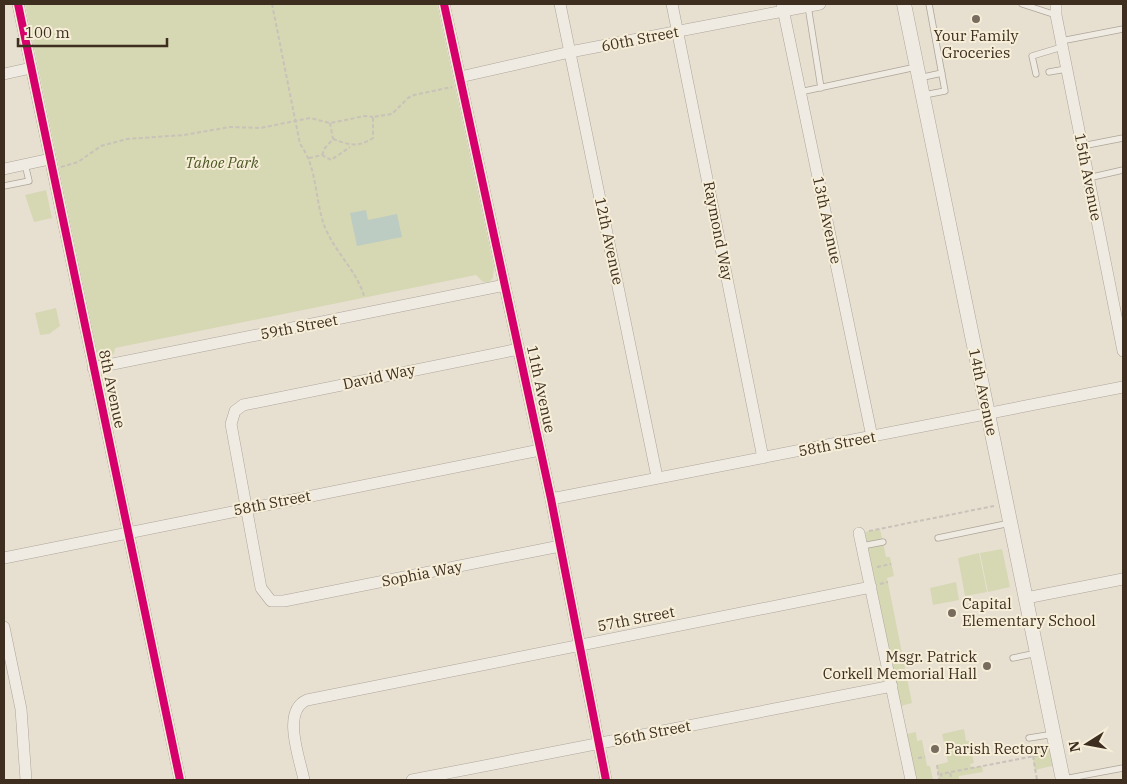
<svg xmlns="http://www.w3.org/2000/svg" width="1127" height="784" font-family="'IBM Plex Serif',serif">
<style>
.green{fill:#d6d7b3}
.water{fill:#bcccc2}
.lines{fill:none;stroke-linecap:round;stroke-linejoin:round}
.service-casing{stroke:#ada599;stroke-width:7}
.minor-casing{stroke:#ada599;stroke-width:12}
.tertiary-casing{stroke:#ada599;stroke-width:15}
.path{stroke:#c8c2b9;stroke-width:2;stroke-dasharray:4 2.5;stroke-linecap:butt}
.service{stroke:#efebe3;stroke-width:5.5}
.minor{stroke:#efebe3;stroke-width:11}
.tertiary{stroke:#efebe3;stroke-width:14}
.cycleway-casing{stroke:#f7eed8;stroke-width:11}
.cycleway{stroke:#d6006c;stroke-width:8}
.poi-dot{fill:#786c5e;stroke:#f7eed8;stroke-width:2}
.labels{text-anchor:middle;stroke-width:4;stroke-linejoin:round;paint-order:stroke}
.poi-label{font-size:15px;fill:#3d2e20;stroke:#f7eed8;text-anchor:start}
.street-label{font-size:15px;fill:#3d2e20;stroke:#f7eed8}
.park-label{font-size:15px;font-style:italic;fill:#4d5a26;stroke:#f7eed8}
</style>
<rect width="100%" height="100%" fill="#e7e0d1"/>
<path class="green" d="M25,4H437L494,267L493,278L489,282H483L476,275L115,348L114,353L110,358L101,357L97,352Z
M46,190L52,218L34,222L25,195Z
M56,308L60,326L49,334L40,335L35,313Z
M880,529L886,557H890L894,576L887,578L912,703L901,706L865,532Z
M1002,549L1010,587L988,592L980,553Z
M979,553L987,592L965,596L958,558Z
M956,582L959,600L933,605L930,588Z
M964,729L966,741H969L974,763L970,764L971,768L982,766L983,772L959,776V780H939L937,765L948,762L942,734Z
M916,732L917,741L922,740L927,766H930L933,780H916L907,734Z
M1052,749L1056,765L1035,770L1032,753Z"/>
<path class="water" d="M366,210L368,220L397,214L402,237L357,246L350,213Z"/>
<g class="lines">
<g class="service-casing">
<path id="service" d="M1022,4L1056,15
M808,6L821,88
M1061,41L1123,29
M1049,72L1066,69
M1036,74L1032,56L1062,47
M919,78L942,73
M800,92L916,67
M924,95L945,91L929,4
M1082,146L1123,138
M1088,178L1123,170
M4,186L29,181L25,164
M938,538L1010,523
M862,546L883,542
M1013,658L1037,653
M1029,738L1054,734
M1064,779L1123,768"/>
</g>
<g class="minor-casing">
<path id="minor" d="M18,4L180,780
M444,4L551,499L606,780
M560,4L657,477
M672,4L763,458
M782,4L872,437
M1056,4V15L1123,351
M4,74L31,68
M460,77L570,52L820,4
M4,169L50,159
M519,349L243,405L235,411L231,424L261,588L271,601H284L560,546
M93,368L505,285
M551,499L1123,387
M859,533L911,780
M4,558L540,450
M1026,598L1123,579
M4,627L21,709L26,780
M304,780C300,759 281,711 307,700L871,587
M412,780L892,686"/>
</g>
<g class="tertiary-casing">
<path id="tertiary" d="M904,4L1063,780"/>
</g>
<path class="path" d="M272,4L300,144C319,169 314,205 327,232C338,255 357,272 364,296
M330,123L333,139
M322,155L325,148L333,139C350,145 357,148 373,138V117L392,114L408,98L414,95L452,87
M309,158L322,155L331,160L350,147
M61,167L78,162L101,146L127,139L184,135L230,127L260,128L310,118L330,123L365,116L373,117
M869,531L994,506
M877,567L891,564
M880,584L888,582
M1033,756L1037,780
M918,758L925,757
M937,765L939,779
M950,773L952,780
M939,780H942L941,774L1045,754"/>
<use href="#service" class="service"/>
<use href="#minor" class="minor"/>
<use href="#tertiary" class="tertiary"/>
<g class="cycleway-casing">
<path id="cycleway" d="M18,4L180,780
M444,4L551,499L606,780"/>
</g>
<use href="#cycleway" class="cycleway"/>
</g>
<g class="poi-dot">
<circle cx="976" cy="19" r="5"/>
<circle cx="952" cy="613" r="5"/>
<circle cx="987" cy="666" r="5"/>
<circle cx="935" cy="749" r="5"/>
</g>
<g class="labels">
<g class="poi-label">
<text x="976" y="41" text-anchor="middle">Your Family<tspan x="976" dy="17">Groceries</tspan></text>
<text x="962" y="609">Capital<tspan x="962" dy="17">Elementary School</tspan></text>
<text x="977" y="662" text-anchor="end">Msgr. Patrick<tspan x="977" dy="17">Corkell Memorial Hall</tspan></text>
<text x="945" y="754">Parish Rectory</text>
</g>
<g class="street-label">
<text transform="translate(640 39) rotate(-11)" y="5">60th Street</text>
<text transform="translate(1088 177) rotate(79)" y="5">15th Avenue</text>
<text transform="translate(827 220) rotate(78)" y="5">13th Avenue</text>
<text transform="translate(718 231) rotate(79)" y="5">Raymond Way</text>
<text transform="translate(609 241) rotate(78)" y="5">12th Avenue</text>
<text transform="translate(299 327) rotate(-11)" y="5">59th Street</text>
<text transform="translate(379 377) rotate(-12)" y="5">David Way</text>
<text transform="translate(112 389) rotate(78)" y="5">8th Avenue</text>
<text transform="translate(541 389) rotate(78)" y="5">11th Avenue</text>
<text transform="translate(983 392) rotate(78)" y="5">14th Avenue</text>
<text transform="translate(837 444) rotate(-11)" y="5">58th Street</text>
<text transform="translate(272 503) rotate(-11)" y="5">58th Street</text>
<text transform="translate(422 574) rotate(-11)" y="5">Sophia Way</text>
<text transform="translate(636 619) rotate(-11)" y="5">57th Street</text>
<text transform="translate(652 733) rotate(-11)" y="5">56th Street</text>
</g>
<g class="park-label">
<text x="222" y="168">Tahoe Park</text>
</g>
</g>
<rect width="1127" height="784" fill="none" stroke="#3d2e20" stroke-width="10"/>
<g transform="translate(1087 744) rotate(259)" stroke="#f7eed8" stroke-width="4" paint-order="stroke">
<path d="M0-4L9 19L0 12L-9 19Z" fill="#3d2e20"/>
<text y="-8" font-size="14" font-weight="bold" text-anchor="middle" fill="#3d2e20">N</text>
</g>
<path d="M18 38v8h149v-8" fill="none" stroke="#3d2e20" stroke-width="2.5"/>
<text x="25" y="38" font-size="15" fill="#3d2e20" stroke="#f7eed8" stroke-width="4" paint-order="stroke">100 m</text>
</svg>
